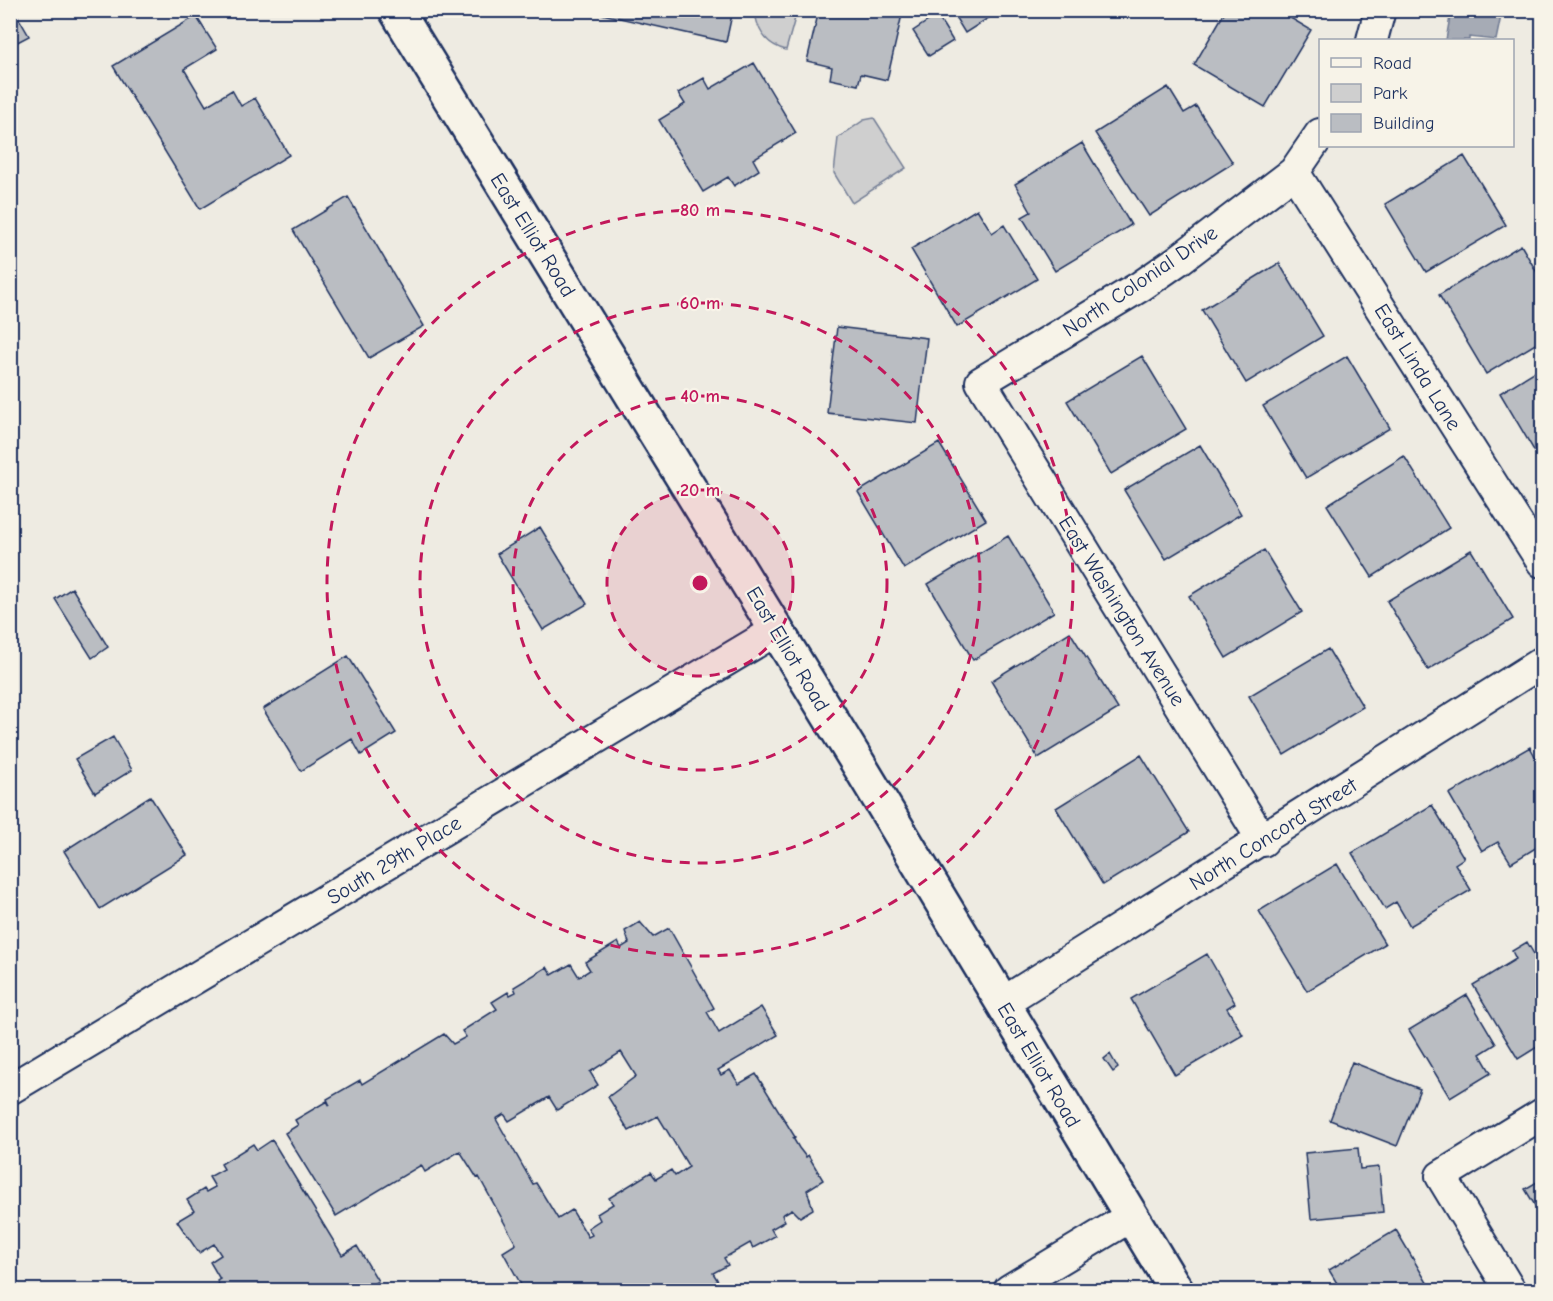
<svg xmlns="http://www.w3.org/2000/svg" width="1553" height="1301" font-family="'Comic Neue',sans-serif">
<style>
.green{fill:#cfcfcf;stroke:#757f96;stroke-width:1.5}
.water{fill:#a6abb5;stroke:#6e7992;stroke-width:1.5}
.building{fill:#babdc2;stroke:#1b2f5e;stroke-width:1.5;fill-rule:evenodd}
.lines{fill:none;stroke-linecap:round;stroke-linejoin:round}
.street-casing{stroke:#1b2f5e;stroke-width:34}
.secondary-casing{stroke:#1b2f5e;stroke-width:38}
.street{stroke:#f7f3e8;stroke-width:30}
.secondary{stroke:#f7f3e8;stroke-width:33}
.ring{fill:none;stroke:#c2185b;stroke-width:3;stroke-dasharray:10 8}
.labels{text-anchor:middle;stroke-width:4.5;stroke-linejoin:round;paint-order:stroke}
.street-label{font-size:21px;fill:#1b2f5e;stroke:#f7f3e8}
.centre{fill:#c2185b;stroke:#f7f3e8;stroke-width:3}
.ring-label{font-size:18px;text-anchor:middle;font-weight:bold;fill:#c2185b;stroke:#f7f3e8;stroke-width:4.5;stroke-linejoin:round;paint-order:stroke}
</style>
<rect width="100%" height="100%" fill="#eeebe2"/>
<filter id="ink" filterUnits="userSpaceOnUse"><feTurbulence type="fractalNoise" baseFrequency=".0167" numOctaves="2"/><feDisplacementMap in="SourceGraphic" scale="12" xChannelSelector="R" yChannelSelector="G"/><feConvolveMatrix kernelMatrix="1 2 1 2 8 2 1 2 1" color-interpolation-filters="sRGB"/></filter>
<g filter="url(#ink)">
<path class="green" d="M755,11H797L786,50C767,45 757,31 755,11Z
M874,118L906,168L852,203L834,173L838,138L864,120Z"/>
<path class="water" d="M1451,11H1474L1501,16L1496,40L1469,37V40H1446Z"/>
<path class="building" d="M10,10H14L29,36L10,46Z
M597,10H733L726,42L597,13Z
M819,10H903L887,80L861,74L858,85L830,79L832,67L807,61Z
M951,10H985L990,17L965,33Z
M1226,10H1277L1311,30L1265,107L1194,65Z
M937,15L953,41L929,56L913,31Z
M196,16L217,49L184,69L206,106L232,90L241,106L255,98L289,155L200,209L113,66Z
M754,63L796,133L753,159L759,170L734,186L728,177L703,192L659,120L685,104L678,93L704,78L710,89Z
M1168,87L1184,113L1196,106L1233,163L1149,216L1095,133Z
M1082,143L1131,225L1055,271L1022,217L1031,212L1015,184Z
M1464,156L1506,225L1426,272L1385,204Z
M348,197L424,326L369,358L293,230Z
M977,209L992,233L1004,225L1037,279L957,327L911,249Z
M1521,245L1542,281V340L1486,374L1439,295Z
M1279,263L1323,336L1246,383L1202,310Z
M837,327L927,338L917,423L827,413Z
M1142,356L1186,429L1111,474L1067,401Z
M1347,356L1390,428L1306,478L1263,406Z
M1542,367V464L1500,393Z
M939,443L986,520L904,569L858,492Z
M1200,445L1241,514L1166,559L1124,490Z
M1404,456L1449,528L1372,577L1327,505Z
M540,527L587,604L543,630L497,554Z
M1008,536L1054,612L973,660L928,584Z
M1264,550L1302,612L1226,658L1189,596Z
M1471,550L1513,619L1428,670L1387,601Z
M72,588L108,647L92,658L55,599Z
M1070,632L1118,709L1038,758L991,681Z
M1328,649L1363,707L1284,755L1249,696Z
M348,656L396,733L361,755L352,739L301,771L263,709Z
M113,737L132,770L95,793L75,759Z
M1530,747L1542,769V844L1511,863L1498,842L1482,851L1449,794Z
M1141,755L1189,832L1103,885L1056,808Z
M150,796L187,855L100,909L64,851Z
M1432,805L1464,858L1455,864L1471,890L1410,926L1396,902L1385,909L1352,853Z
M1337,864L1385,944L1307,991L1259,911Z
M640,922L653,937L669,928L714,1008L707,1012L719,1033L761,1007L778,1035L718,1070L721,1075L730,1070L739,1084L756,1074L795,1137L793,1138L799,1148L806,1157L808,1155L823,1180L807,1190L813,1209L800,1217L792,1209L782,1215L785,1221L771,1229L775,1236L753,1248L750,1243L724,1258L728,1265L713,1273L718,1281L701,1290L697,1288L693,1290H524L503,1252L516,1244L479,1177L477,1178L460,1151L425,1172L421,1165L336,1216L285,1133L298,1125L295,1120L327,1101L330,1106L327,1099L360,1080L362,1084L444,1034L453,1044L466,1037L462,1031L497,1009L492,1002L508,992L510,995L516,992L514,987L547,967L552,975L571,964L579,977L590,970L585,962L618,942L621,948L629,943L625,931ZM621,1052L636,1076L608,1097L629,1131L658,1116L689,1167L675,1176L671,1170L656,1179L651,1172L609,1198L613,1204L597,1214L600,1220L588,1228L592,1235L588,1237L572,1210L558,1219L536,1183L533,1184L496,1119L504,1114L509,1121L549,1097L557,1110L598,1085L590,1072Z
M1527,942L1542,968V1044L1518,1059L1473,985L1516,959L1512,951Z
M1207,954L1235,1003L1227,1008L1243,1035L1175,1075L1131,999Z
M1467,995L1496,1044L1480,1054L1491,1073L1450,1098L1409,1030Z
M1110,1054L1118,1068L1113,1072L1104,1059Z
M1352,1062L1420,1089L1397,1146L1330,1120Z
M272,1140L342,1255L357,1246L378,1281L363,1290H222L217,1281L220,1279L210,1262L221,1255L214,1244L199,1253L177,1221L194,1211L187,1200L204,1189L206,1192L215,1187L209,1177L224,1169L221,1164L253,1144L257,1150Z
M1358,1148L1360,1169L1379,1167L1383,1212L1311,1219L1305,1153Z
M1542,1179V1217L1525,1189Z
M1396,1230L1429,1286L1421,1290H1341L1329,1270Z"/>
<g class="lines">
<g class="street-casing">
<path id="street" d="M1372,40L1380,10
M1294,172L1542,562
M1263,841L981,382L1141,286L1180,259L1294,172L1320,134
M1002,1003L1542,662
M10,1089L777,630
M1009,1290L1130,1217
M1510,1290L1441,1176L1542,1114"/>
</g>
<g class="secondary-casing">
<path id="secondary" d="M396,10L856,760L1176,1290"/>
</g>
<use href="#street" class="street"/>
<use href="#secondary" class="secondary"/>
</g>
</g>
<circle cx="700" cy="583" r="93" fill="#c2185b" fill-opacity=".12"/>
<g class="ring">
<circle cx="700" cy="583" r="93"/>
<circle cx="700" cy="583" r="187"/>
<circle cx="700" cy="583" r="280"/>
<circle cx="700" cy="583" r="373"/>
</g>
<g class="labels">
<g class="street-label">
<text transform="translate(533 235) rotate(58)" y="7">East Elliot Road</text>
<text transform="translate(1140 281) rotate(-34)" y="7">North Colonial Drive</text>
<text transform="translate(1418 367) rotate(58)" y="7">East Linda Lane</text>
<text transform="translate(1122 611) rotate(58)" y="7">East Washington Avenue</text>
<text transform="translate(788 649) rotate(59)" y="7">East Elliot Road</text>
<text transform="translate(1273 834) rotate(-32)" y="7">North Concord Street</text>
<text transform="translate(394 860) rotate(-31)" y="7">South 29th Place</text>
<text transform="translate(1039 1065) rotate(59)" y="7">East Elliot Road</text>
</g>
</g>
<circle cx="700" cy="583" r="9" class="centre"/>
<g class="ring-label">
<text x="700" y="216">80 m</text>
<text x="700" y="309">60 m</text>
<text x="700" y="402">40 m</text>
<text x="700" y="496">20 m</text>
</g>
<rect width="1553" height="1301" fill="none" stroke="#f7f3e8" stroke-width="36"/>
<rect x="18" y="18" width="1517" height="1265" fill="none" stroke="#1b2f5e" stroke-width="2" filter="url(#ink)"/>
<rect x="1319" y="39" width="195" height="108" fill="#f7f3e8" stroke="#9fa5b1" stroke-width="1.5"/>
<rect x="1331" y="58" width="30" height="9" fill="#f7f3e8" stroke="#9fa5b1" stroke-width="1.5"/>
<text x="1373" y="69" font-size="18" fill="#1b2f5e">Road</text>
<rect x="1331" y="84" width="30" height="18" fill="#cfcfcf" stroke="#9fa5b1" stroke-width="1.5"/>
<text x="1373" y="99" font-size="18" fill="#1b2f5e">Park</text>
<rect x="1331" y="114" width="30" height="18" fill="#babdc2" stroke="#9fa5b1" stroke-width="1.5"/>
<text x="1373" y="129" font-size="18" fill="#1b2f5e">Building</text>
</svg>
